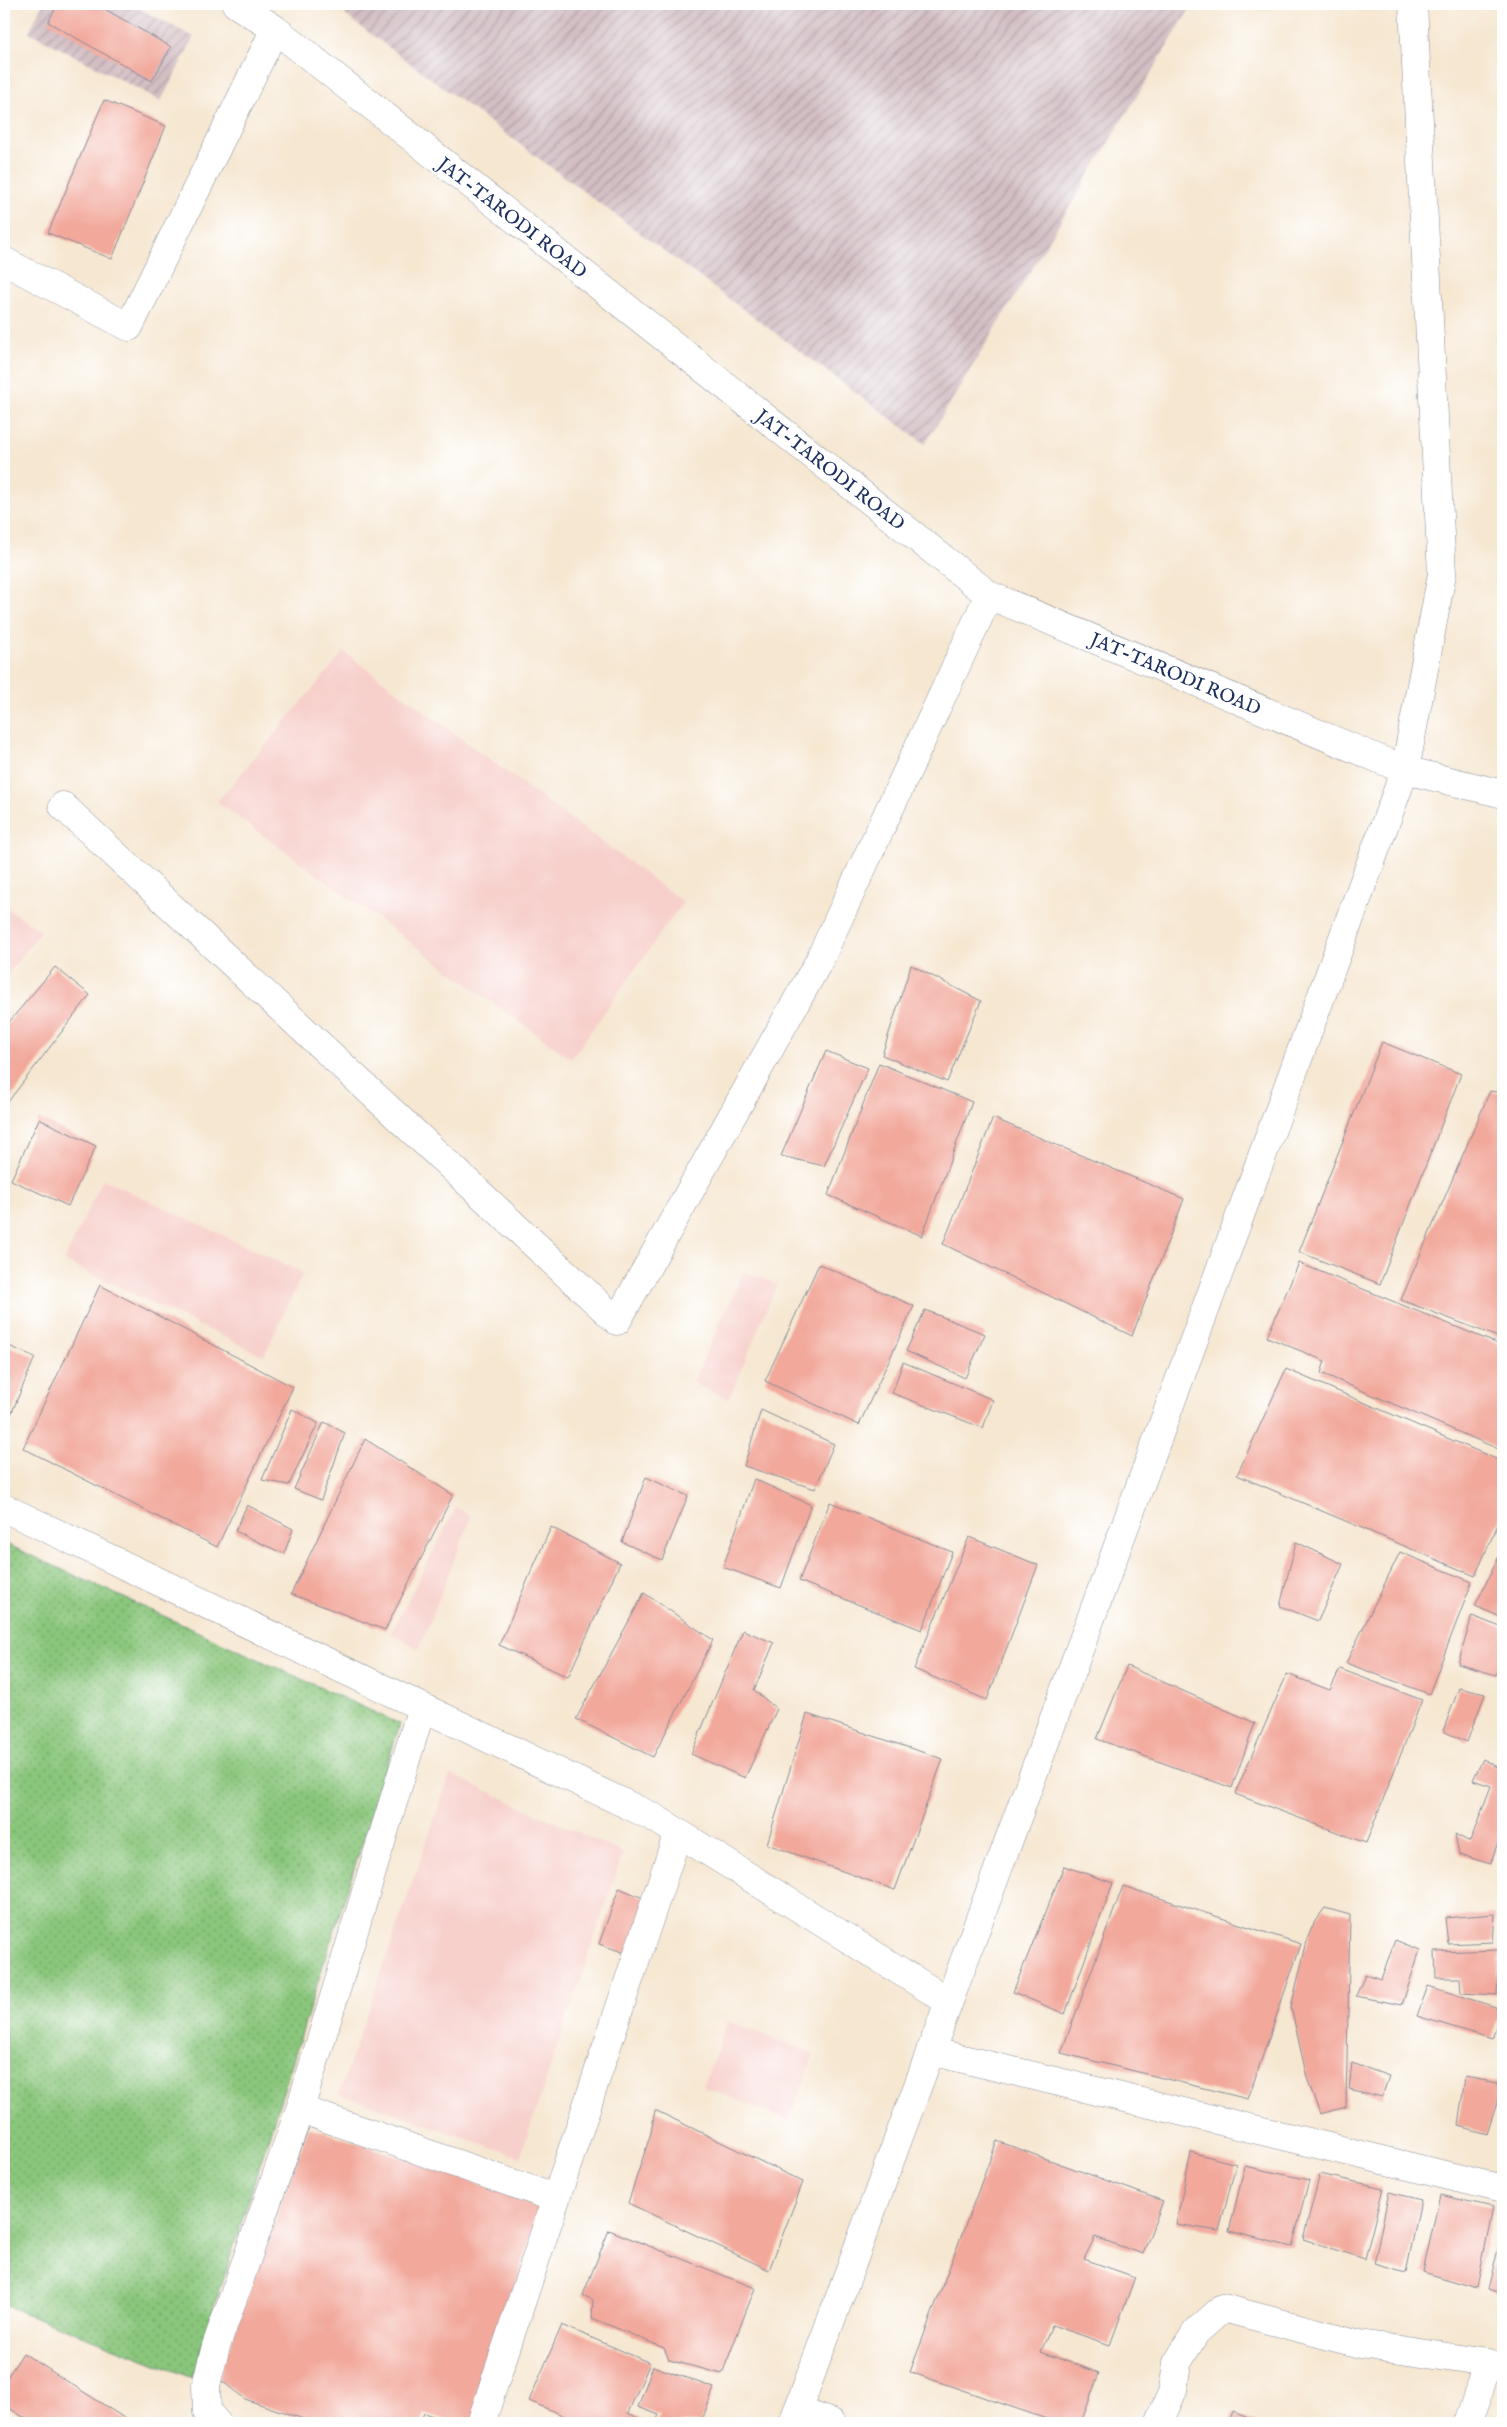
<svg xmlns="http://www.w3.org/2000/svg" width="1507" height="2427" font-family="'IM FELL English',serif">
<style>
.built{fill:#f7d0cc}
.industrial{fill:url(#industrial-furrows)}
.grass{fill:url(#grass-dots);stroke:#527a6d}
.building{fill:#f2a89b}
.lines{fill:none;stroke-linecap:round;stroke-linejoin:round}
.minor-casing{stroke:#888b98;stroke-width:29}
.minor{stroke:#fff;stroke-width:28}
.labels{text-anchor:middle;stroke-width:4;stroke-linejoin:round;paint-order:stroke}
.street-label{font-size:19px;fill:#1b2f5e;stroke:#fff}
</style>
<defs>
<pattern id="industrial-furrows" width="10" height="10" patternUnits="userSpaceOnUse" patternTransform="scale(1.25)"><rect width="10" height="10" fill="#d2bec3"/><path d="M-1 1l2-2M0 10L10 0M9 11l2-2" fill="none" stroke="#aa9ba2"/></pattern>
<pattern id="grass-dots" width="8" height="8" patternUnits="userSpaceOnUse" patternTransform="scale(1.25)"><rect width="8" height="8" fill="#8ac67c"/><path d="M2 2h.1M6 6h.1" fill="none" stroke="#70a169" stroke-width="1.8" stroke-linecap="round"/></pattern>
</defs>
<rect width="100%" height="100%" fill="#fff"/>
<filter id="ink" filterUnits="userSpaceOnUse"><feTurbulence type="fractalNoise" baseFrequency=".02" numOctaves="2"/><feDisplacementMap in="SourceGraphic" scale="10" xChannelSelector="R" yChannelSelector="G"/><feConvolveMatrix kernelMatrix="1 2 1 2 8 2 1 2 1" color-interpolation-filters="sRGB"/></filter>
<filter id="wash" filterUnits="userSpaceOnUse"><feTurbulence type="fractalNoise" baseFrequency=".0096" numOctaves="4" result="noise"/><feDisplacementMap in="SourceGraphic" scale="20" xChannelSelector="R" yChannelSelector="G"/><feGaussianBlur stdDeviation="1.12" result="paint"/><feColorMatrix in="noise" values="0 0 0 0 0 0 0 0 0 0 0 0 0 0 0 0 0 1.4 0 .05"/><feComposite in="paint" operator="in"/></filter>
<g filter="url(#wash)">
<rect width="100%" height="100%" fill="#f6e7d1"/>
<path class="built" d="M344,652L683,902L571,1059L217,802Z
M4,906L41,931L4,979Z
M103,1179L303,1273L264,1356L64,1261Z
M744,1272L777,1284L729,1399L692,1383Z
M456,1507L471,1517L419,1649L391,1633Z
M450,1774L623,1853L520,2157L339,2094Z
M728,2021L814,2054L789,2120L703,2087Z"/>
<path class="industrial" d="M43,4H130L194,37L161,101L29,32Z
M352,4H1193L925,444L345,15Z"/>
<path class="grass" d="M4,1543L400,1724L192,2378L4,2305Z"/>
<g id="blocks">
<path class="building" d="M58,4H96L171,47L152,81L48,22Z
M104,100L166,126L112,259L48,233Z
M911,965L981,1001L947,1082L882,1055Z
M55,967L90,995L4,1107V1028Z
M1382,1042L1461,1074L1380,1284L1299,1252Z
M826,1051L868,1068L824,1166L781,1156Z
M879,1063L972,1102L922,1236L828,1195Z
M1490,1091L1503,1093V1339L1401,1300Z
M993,1118L1184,1199L1132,1336L943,1244Z
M39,1119L96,1146L68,1206L11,1180Z
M1299,1263L1503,1346V1451L1321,1373L1325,1361L1267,1337Z
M819,1264L914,1306L859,1425L765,1381Z
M100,1285L293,1387L217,1547L23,1448Z
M925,1310L985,1334L965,1378L906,1351Z
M4,1344L35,1357L4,1431Z
M903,1362L993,1400L983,1428L892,1393Z
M1286,1369L1503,1462V1513L1475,1576L1237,1475Z
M292,1409L318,1423L289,1485L262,1480Z
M761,1410L834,1444L815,1489L744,1466Z
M324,1422L345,1433L321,1500L294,1489Z
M365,1439L453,1495L385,1630L291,1594Z
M646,1477L688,1496L662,1560L622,1542Z
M754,1479L811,1505L781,1588L723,1567Z
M830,1502L952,1552L922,1630L799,1581Z
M247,1505L293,1529L284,1554L235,1531Z
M551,1527L620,1563L568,1677L499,1645Z
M969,1537L1038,1565L987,1700L914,1669Z
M1296,1542L1343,1564L1318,1621L1280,1606Z
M1400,1552L1472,1582L1429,1694L1346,1663Z
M1500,1554L1503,1555V1618L1475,1606Z
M644,1593L713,1640L653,1757L576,1719Z
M1472,1616L1503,1628V1660L1496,1675L1458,1664Z
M743,1630L774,1643L754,1690L777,1709L745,1778L691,1754Z
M1127,1666L1255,1723L1232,1788L1097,1739Z
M1340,1669L1422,1700L1366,1843L1235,1794L1287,1674L1330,1690Z
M1459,1688L1485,1694L1467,1742L1443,1731Z
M807,1714L943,1759L895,1890L767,1844Z
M1483,1759L1503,1770V1829L1490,1864L1459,1854L1455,1834L1470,1842L1491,1786L1473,1780Z
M1064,1866L1113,1883L1065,2014L1013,1992Z
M1123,1886L1301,1944L1248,2099L1061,2053Z
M619,1888L648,1900L628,1954L599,1944Z
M1325,1908L1350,1915L1346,2107L1320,2114L1307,2078L1291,2007L1308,1937L1315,1921Z
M1495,1914L1493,1942L1448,1944L1445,1918Z
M1395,1940L1420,1950L1402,2005L1356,1996L1365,1974L1381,1979Z
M1499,1950L1497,1995L1461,1993L1460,1978H1436L1435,1952Z
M1428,1986L1502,2009L1492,2039L1417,2016Z
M1352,2063L1389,2076L1382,2097L1349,2089Z
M1465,2077L1503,2084L1487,2134L1458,2126Z
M655,2110L803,2182L769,2270L628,2203L651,2133Z
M309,2127L541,2204L473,2423H454L424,2413L420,2423H315L245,2399L218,2378Z
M997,2141L1163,2201L1143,2254L1095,2237L1084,2259L1135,2277L1110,2345L1052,2325L1041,2352L1099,2373L1081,2423H1058L910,2372Z
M1191,2152L1236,2164L1219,2231L1176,2224Z
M1245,2166L1309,2180L1292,2247L1229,2231Z
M1320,2174L1383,2188L1365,2259L1303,2239Z
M1389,2192L1421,2200L1406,2273L1374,2264Z
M1440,2195L1493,2207L1477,2288L1423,2272Z
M1503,2229V2295L1488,2290Z
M609,2230L755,2288L722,2374L669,2360L664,2348L592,2318L593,2300L583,2295Z
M562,2325L650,2363L628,2413L648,2423H581L529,2401Z
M23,2353L132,2423H33L4,2405V2382Z
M653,2366L714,2388L701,2423H655L659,2415L638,2407Z
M1233,2412L1261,2423H1229Z"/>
</g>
</g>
<g filter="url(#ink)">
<use href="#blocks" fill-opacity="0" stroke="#888b98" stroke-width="1"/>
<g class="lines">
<g class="minor-casing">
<path id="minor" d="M236,4L275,29L989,595L1405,770L1503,794
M4,261L129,327L275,29
M63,806L617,1321L819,961L989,595
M4,1508L653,1817L948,2001
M930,2051L1503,2189
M300,2109L555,2198
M797,2411L832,2423
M217,2423L207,2412L206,2385L216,2346L300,2109L422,1707
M481,2423L678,1833
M793,2423L1405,770L1442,574L1413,4
M1159,2423L1173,2390L1177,2363L1196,2332L1223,2308L1360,2344L1488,2363L1468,2423"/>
</g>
<use href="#minor" class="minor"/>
</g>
</g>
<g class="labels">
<g class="street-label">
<text transform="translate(513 217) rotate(38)" y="7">JAT-TARODI ROAD</text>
<text transform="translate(831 469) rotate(38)" y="7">JAT-TARODI ROAD</text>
<text transform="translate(1176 673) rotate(23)" y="7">JAT-TARODI ROAD</text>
</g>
</g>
<rect width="1507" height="2427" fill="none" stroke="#fff" stroke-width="20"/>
</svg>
